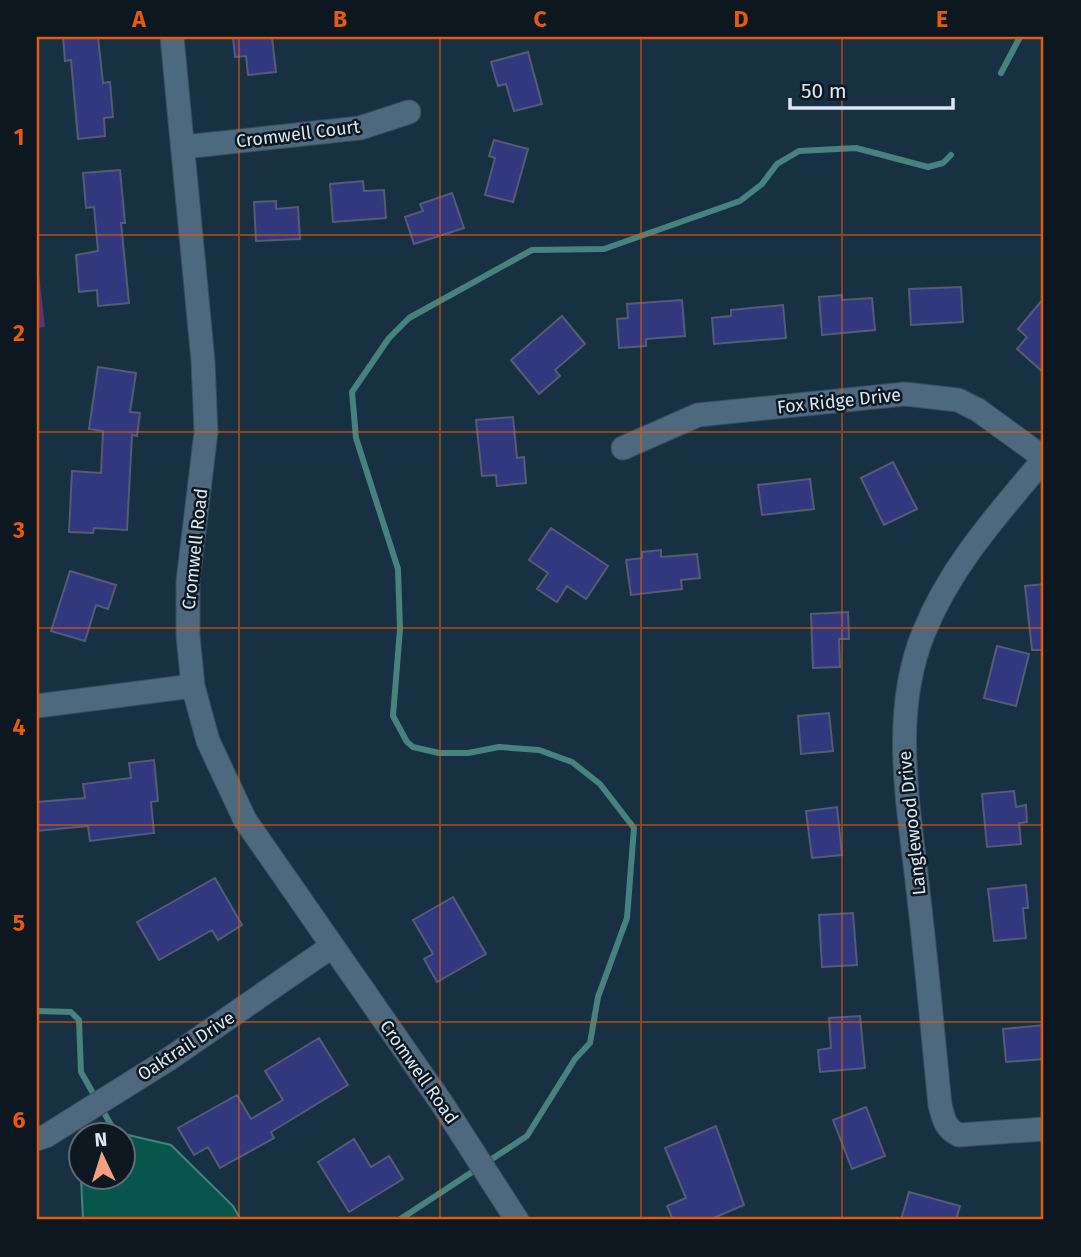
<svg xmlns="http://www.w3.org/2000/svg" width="1081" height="1257" font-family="'Fira Sans',sans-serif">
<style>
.green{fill:#563673}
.water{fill:#08564b;stroke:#47827e;stroke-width:2}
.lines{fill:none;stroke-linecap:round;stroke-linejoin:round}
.stream{stroke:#47827e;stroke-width:6}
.building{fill:#31387e;stroke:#555b77;stroke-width:2}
.street-casing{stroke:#394d5d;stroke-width:25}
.street{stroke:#4e687e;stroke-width:23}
.grid{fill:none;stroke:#e8590c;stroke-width:2;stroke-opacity:0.55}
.labels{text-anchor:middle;stroke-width:5;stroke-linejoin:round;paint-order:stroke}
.street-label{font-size:18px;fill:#d9e8f4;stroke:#0c171f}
.neatline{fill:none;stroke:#e8590c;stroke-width:2.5}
.grid-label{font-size:23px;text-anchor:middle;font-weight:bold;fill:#e8590c}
</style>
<rect width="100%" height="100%" fill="#173042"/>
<path class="green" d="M37,257L45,327L37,328Z"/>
<path class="water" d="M115,1132L171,1145L233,1206L241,1220H83L81,1177L122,1176V1134Z"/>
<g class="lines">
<path class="stream" d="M1001,73L1020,37
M37,1011L71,1012L79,1020L81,1072L115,1132
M399,1220L527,1136L575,1059L590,1043L598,997L627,918L634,828L600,784L572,762L539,750L499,747L468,753H439L413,747L407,742L393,716L400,629L398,569L356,438L352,392L389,338L409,318L532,250L604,249L740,201L762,184L777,164L799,151L856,148L928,167L943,163L951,155"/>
</g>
<path class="building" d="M63,37H98L103,83L110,82L113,117L104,118L105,136L78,139L71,60L65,61Z
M233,37H272L276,72L248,75L246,56L235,57Z
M528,52L542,104L514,111L506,84L498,86L491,62Z
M494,140L528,149L513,202L485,195L495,158L489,156Z
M120,170L125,223H121L129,303L98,306L97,290L79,292L76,255L98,251L94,207L86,208L83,173Z
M363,181L364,191L384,190L386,218L333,222L330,184Z
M452,193L464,228L414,244L405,217L423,211L420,204Z
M276,201V209L298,207L300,239L256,241L254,202Z
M961,287L963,322L911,325L909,289Z
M842,295V300L872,298L875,330L822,335L819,297Z
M1044,298V373L1017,349L1027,337L1018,329Z
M682,300L685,336L646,339V346L619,348L617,319L628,318L627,304Z
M783,305L786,338L714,344L712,318L731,316V310Z
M562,316L585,344L555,370L560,376L539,394L511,360Z
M98,367L136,373L130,412L140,413L137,436L132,435L127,530L94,528L93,533L69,532L72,471L101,473L103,431L89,429Z
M513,417L517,458L524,457L526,483L497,486L496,475L482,476L476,420Z
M893,462L917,509L884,525L861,478Z
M810,479L814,509L762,515L758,485Z
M551,528L608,566L586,599L567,586L557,602L537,589L548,573L529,560Z
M661,550V557L697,554L700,578L681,580L682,589L631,595L626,560L642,558V552Z
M70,571L116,585L108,609L96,605L85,641L51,631Z
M1044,584V650H1032L1025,586Z
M848,612L849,639H839L840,667L813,668L811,614Z
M997,646L1029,654L1016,706L984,698Z
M829,713L833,751L801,754L798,716Z
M154,760L158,801L151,802L154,833L90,841L88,826L37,831V802L85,798L83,784L131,778L129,763Z
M1014,791L1016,807L1026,805L1027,822L1019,823L1021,844L987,847L982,794Z
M837,807L842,855L812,858L806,811Z
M215,878L242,925L218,940L212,930L159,960L137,922Z
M1026,885L1028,908H1023L1026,938L994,941L988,889Z
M453,897L486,954L437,982L424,959L433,954L413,920Z
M853,913L857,965L822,967L819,915Z
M860,1016L865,1068L820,1072L818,1050L831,1048L829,1018Z
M1044,1025V1059L1006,1062L1003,1029Z
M319,1038L348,1085L271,1132L274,1138L220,1168L208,1147L194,1155L178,1128L237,1095L251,1119L283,1100L265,1071Z
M866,1107L885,1156L852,1169L833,1120Z
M716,1126L744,1205L709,1220H673L667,1206L686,1198L665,1148Z
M354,1139L371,1167L389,1156L403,1179L349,1212L318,1162Z
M909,1192L960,1206L956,1220H901Z"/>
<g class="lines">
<g class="street-casing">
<path id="street" d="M172,37L203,361L206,432L188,581V636L193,686L208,741L245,820L443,1105L517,1220
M184,147L360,128L409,112
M623,448L698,415L905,394L958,400L978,410L1044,458
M1044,459C999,513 951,565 924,632C889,716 910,812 919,899C927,967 933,1036 940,1105C944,1120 945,1128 959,1135L1044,1129
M37,706L193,686
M37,1139L46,1136L169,1059L331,947"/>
</g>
<use href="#street" class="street"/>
</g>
<path class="grid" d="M239,37V1220M440,37V1220M641,37V1220M842,37V1220M37,235H1044M37,432H1044M37,628H1044M37,825H1044M37,1022H1044"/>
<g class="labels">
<g class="street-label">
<text transform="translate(298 134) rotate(-7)" y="6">Cromwell Court</text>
<text transform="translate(839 401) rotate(-6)" y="6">Fox Ridge Drive</text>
<text transform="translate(195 549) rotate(-84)" y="6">Cromwell Road</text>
<text transform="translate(912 823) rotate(-96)" y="6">Langlewood Drive</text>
<text transform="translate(186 1046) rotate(-33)" y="6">Oaktrail Drive</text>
<text transform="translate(419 1072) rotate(55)" y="6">Cromwell Road</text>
</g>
</g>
<rect width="1081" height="1257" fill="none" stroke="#0c171f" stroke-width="77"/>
<g transform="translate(102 1156) rotate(356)"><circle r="33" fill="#0c171f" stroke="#5e6b74" stroke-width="2"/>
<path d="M0-5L12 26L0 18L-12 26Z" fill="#f39f82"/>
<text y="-10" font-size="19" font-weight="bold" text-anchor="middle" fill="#d9e8f4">N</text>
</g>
<path d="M790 98v10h163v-10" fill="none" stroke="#d9e8f4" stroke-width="3.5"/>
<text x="801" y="98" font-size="21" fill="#d9e8f4" stroke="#0c171f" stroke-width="5" paint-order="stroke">50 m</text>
<rect x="38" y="38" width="1004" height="1180" class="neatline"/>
<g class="grid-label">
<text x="139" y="27">A</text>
<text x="340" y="27">B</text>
<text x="540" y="27">C</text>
<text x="741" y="27">D</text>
<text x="942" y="27">E</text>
<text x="19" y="145">1</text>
<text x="19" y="341">2</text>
<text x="19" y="538">3</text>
<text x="19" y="735">4</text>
<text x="19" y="931">5</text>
<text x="19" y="1128">6</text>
</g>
</svg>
